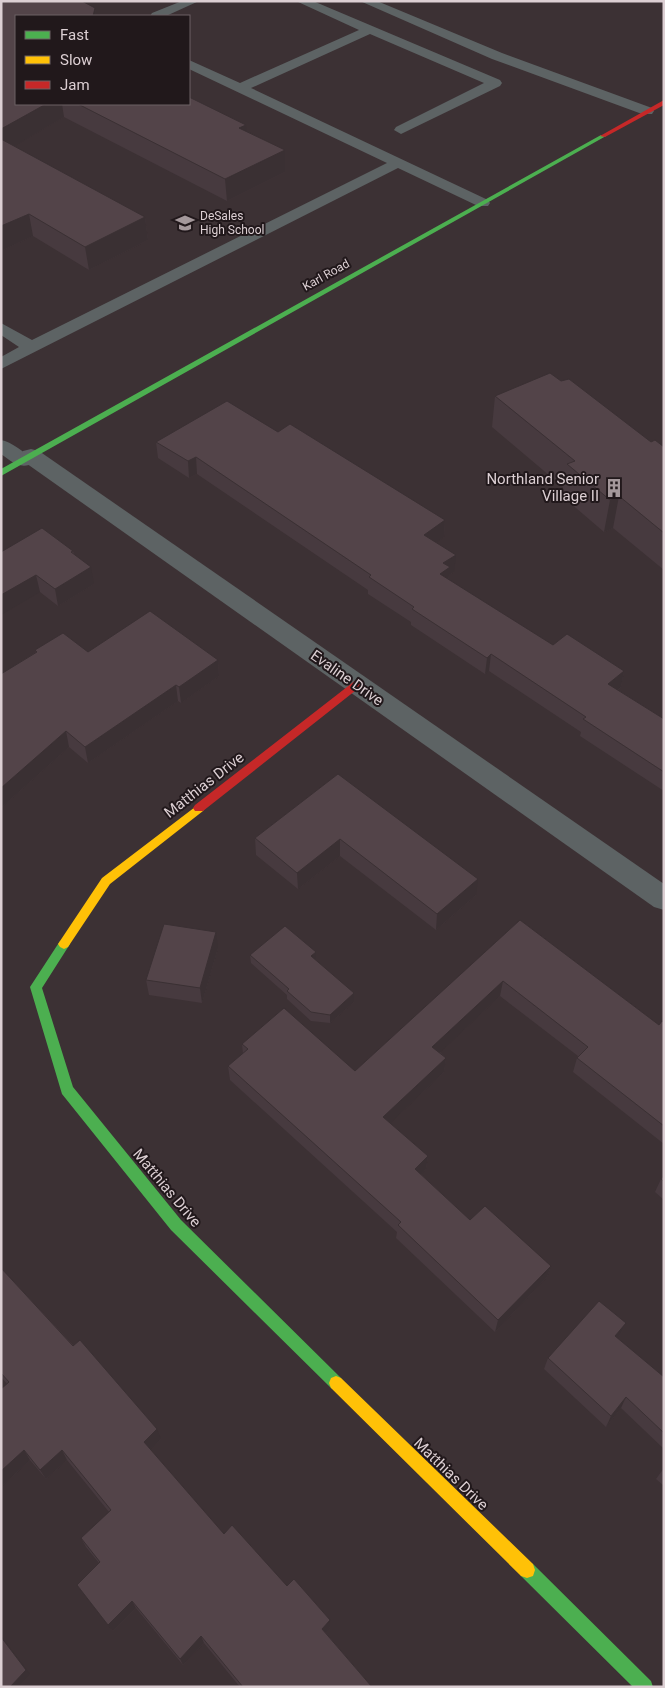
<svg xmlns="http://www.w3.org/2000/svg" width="665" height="1688" font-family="Roboto,sans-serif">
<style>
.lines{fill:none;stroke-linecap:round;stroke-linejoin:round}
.lane{fill:#5d6364;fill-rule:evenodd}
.street{fill:#5d6364;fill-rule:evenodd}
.fast{fill:#4caf50;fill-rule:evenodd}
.slow{fill:#ffc107;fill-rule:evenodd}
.jam{fill:#c62828;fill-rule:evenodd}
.wall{fill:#473a3f}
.shaded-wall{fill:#3a3033}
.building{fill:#534449;stroke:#3a3033}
.labels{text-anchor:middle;stroke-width:4;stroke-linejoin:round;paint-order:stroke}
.far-poi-label{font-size:12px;fill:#dccfd3;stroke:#21181b;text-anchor:start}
.far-street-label{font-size:12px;fill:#dccfd3;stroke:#21181b}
.poi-label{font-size:15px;fill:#dccfd3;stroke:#21181b;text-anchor:end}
.street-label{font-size:15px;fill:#dccfd3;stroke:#21181b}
</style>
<rect width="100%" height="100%" fill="#3c3134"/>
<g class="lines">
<path class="lane" d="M182,1H199L166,16H150L152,13Z
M296,1H313L500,80L502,83L500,86L401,134L394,130L396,127L484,83L370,34L251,88L488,200L490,203L488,206H478L398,168L1,369V357L19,347L1,335V323L32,340L387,163L189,69V60L240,83L359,30Z
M360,1H377L502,53L652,108L654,111L652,114H642L492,59Z
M1,440C11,442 26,452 32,461L29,465C17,468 10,460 1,454Z"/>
<path class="street" d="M31,449L39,451L664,884V910L654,907L23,461L20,456L23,451Z"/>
<path class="fast" d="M601,135L606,136L1,476V469Z
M64,939L68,941L70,944L42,988L73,1087L181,1220L341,1378L343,1383L341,1388L336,1390L331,1388L171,1230L62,1094L30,987L60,941Z
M527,1562L533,1564L651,1681L653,1687H633L521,1576L519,1570L521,1564Z"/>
<path class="slow" d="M199,804L203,805L205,808L203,811L110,884L68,947L64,949L60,947L58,944L102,878Z
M336,1376L341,1378L533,1564L535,1570L533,1576L527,1578L521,1576L331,1388L329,1383L331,1378Z"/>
<path class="jam" d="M664,100V105L605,137L600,136Z
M356,680L361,684L360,687L203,811H195L193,808L195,805Z"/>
</g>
<path class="wall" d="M1,1L95,8L96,16H16V104H189L246,125V131L285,150V172L227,201L64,117L14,146L145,217L148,240L89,270L33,236L1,251Z
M561,381L651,442L664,447V570L613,528L604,532L562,496L563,487L492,427L495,396Z
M278,432L445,520L444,537L436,542L454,572L449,575V580L553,645L624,671L621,687L618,690L664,719V791L580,736L581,732L489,671L485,674L411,625V622L368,594V590L197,474L189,478L158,458L156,442Z
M73,551L74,554L94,584L58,606L40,592L1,552Z
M35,650L218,660L219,676L181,703L178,701L88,763L69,747L2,807L1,674L36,652Z
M338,774L476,895L436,930L340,856L298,889L256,855L255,838Z
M520,920L659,1025L664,1023V1144L573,1072L577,1058L578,1056L500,996L440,1052L446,1058L444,1072L390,1123L428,1156L426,1169L421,1174L470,1220L551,1266L547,1277L495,1332L396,1238L397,1232L230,1080L228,1066L243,1054L242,1044L355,1071Z
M218,948L202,1003L149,995L146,980Z
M316,952V961L354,993V1002L330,1023L311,1021L287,999V995L251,963L250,955Z
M664,1175V1200L655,1192L661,1179Z
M1,1268L161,1439L150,1449L224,1534L287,1586L330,1627L325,1632L372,1687H240L204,1643L183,1665L136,1608L113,1631L77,1585L99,1563L86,1547L81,1538L109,1512L67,1460L46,1479L30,1460L1,1487L7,1384L1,1377Z
M626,1323L620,1335L617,1338L664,1377V1449L621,1408L606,1427L544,1369L548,1358Z
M664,1468V1486L656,1479Z"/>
<path class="shaded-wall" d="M95,8L96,16H93Z
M46,104H62L64,117L1,154V129Z
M246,125L247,147L239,128Z
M285,150V172L227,201L225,179Z
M29,214L33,236L1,251V226Z
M145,217L148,240L89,270L85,247Z
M196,457L197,474L189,478L188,461Z
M619,496L613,528L604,532L610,500Z
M445,520L444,537L423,552L424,535Z
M456,555L454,572L449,575L448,584L440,574L443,563Z
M91,567L94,584L58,606L55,589Z
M36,575L40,592L1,615V595Z
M491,654L489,671L485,674L487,658Z
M218,660L219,676L181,703L179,687Z
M624,671L621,687L605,701L608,684Z
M176,685L178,701L88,763L85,747Z
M66,731L69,747L2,807L1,788Z
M340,839V856L298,889L297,873Z
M478,879L476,895L436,930L437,914Z
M216,932L218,948L202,1003L200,988Z
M316,952V961L311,956Z
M503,981L500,996L431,1061L432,1047Z
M354,993V1002L330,1023V1015Z
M446,1058L444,1072L382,1131L383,1117Z
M428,1156L426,1169L414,1182L415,1169Z
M551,1266L547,1277L495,1332L498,1320Z
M626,1323L620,1335L609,1348L615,1336Z
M626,1397L621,1408L606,1427L611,1416Z
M157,1429L161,1439L147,1452L144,1442Z
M24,1450L30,1460L1,1487V1471Z
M62,1450L67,1460L46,1479L40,1470Z
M132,1601L136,1608L113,1631L108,1625Z
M330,1620V1627L322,1636V1629Z
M1,1636L30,1674L17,1687H10Z
M201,1636L204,1643L183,1665L180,1659Z"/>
<path class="building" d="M1,1H82L95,8L93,16H16V104H46L1,129Z
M189,97L246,125L239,128L285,150L225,179L78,104H189Z
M1,139L145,217L85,247L29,214L1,226Z
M550,373L561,381L569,379L651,442L655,440L664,447V533L619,496L610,500L567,464L575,461L495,396Z
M227,401L278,432L290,424L445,520L424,535L456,555L443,563L450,567L440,574L553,645L567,634L624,671L608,684L664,719V772L583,719L586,717L491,654L487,658L412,609L414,607L369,577L371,575L196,457L188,461L156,442Z
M42,528L73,551L71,552L91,567L55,589L36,575L1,595V552Z
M150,611L218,660L179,687L176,685L85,747L66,731L1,788V674L37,652L35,650L63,633L88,652Z
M338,774L478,879L437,914L340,839L297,873L255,838Z
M520,920L659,1025L662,1021L664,1023V1126L577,1058L588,1047L503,981L432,1047L446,1058L383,1117L428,1156L415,1169L470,1220L485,1206L551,1266L498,1320L398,1225L401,1222L228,1066L248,1049L242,1044L284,1008L355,1071Z
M164,924L216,932L200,988L146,980Z
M285,926L316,952L311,956L354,993L330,1015L311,1012L287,991L289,989L250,955Z
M664,1175V1182L661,1179Z
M1,1268L73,1346L80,1340L157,1429L144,1442L224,1534L232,1525L287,1586L294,1579L330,1620L322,1629L372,1687H243L201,1636L180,1659L132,1601L108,1625L77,1585L100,1562L81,1538L111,1510L62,1450L40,1470L24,1450L1,1471V1389L9,1382L1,1373Z
M599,1301L626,1323L615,1336L664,1377V1433L626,1397L611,1416L548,1358Z
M1,1637L26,1670L10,1687H1Z"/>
<defs>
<g id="school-bare" transform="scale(1.5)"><path d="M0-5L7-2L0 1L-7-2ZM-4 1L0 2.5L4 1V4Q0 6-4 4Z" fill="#a4989b" stroke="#21181b" stroke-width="2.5" paint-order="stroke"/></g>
<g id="building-bare" transform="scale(1.5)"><path d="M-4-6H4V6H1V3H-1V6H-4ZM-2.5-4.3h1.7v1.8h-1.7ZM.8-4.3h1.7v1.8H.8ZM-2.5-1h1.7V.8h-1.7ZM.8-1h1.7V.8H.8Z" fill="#a4989b" stroke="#21181b" stroke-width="2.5" paint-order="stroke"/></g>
</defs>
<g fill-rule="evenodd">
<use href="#school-bare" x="185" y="223"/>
<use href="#building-bare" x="614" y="488"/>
</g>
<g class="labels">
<g class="far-poi-label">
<text x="200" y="220">DeSales<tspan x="200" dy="14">High School</tspan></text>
</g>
<g class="far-street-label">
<text transform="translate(326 275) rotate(-29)" y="4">Karl Road</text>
</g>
<g class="poi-label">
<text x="599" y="484">Northland Senior<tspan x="599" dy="17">Village II</tspan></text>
</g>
<g class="street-label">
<text transform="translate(347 678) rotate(35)" y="5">Evaline Drive</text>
<text transform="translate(204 785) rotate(-38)" y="5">Matthias Drive</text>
<text transform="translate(167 1188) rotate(50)" y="5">Matthias Drive</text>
<text transform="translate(451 1474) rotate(44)" y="5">Matthias Drive</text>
</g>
</g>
<rect width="665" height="1688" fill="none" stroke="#dccfd3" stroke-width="5"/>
<rect x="15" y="15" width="175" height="90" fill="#21181b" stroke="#6c6165"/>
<rect x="25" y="31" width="25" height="8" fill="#4caf50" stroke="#6c6165"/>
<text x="60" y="40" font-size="15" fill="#dccfd3">Fast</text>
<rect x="25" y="56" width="25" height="8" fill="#ffc107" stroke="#6c6165"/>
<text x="60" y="65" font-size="15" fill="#dccfd3">Slow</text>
<rect x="25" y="81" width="25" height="8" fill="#c62828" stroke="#6c6165"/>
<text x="60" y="90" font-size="15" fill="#dccfd3">Jam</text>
</svg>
